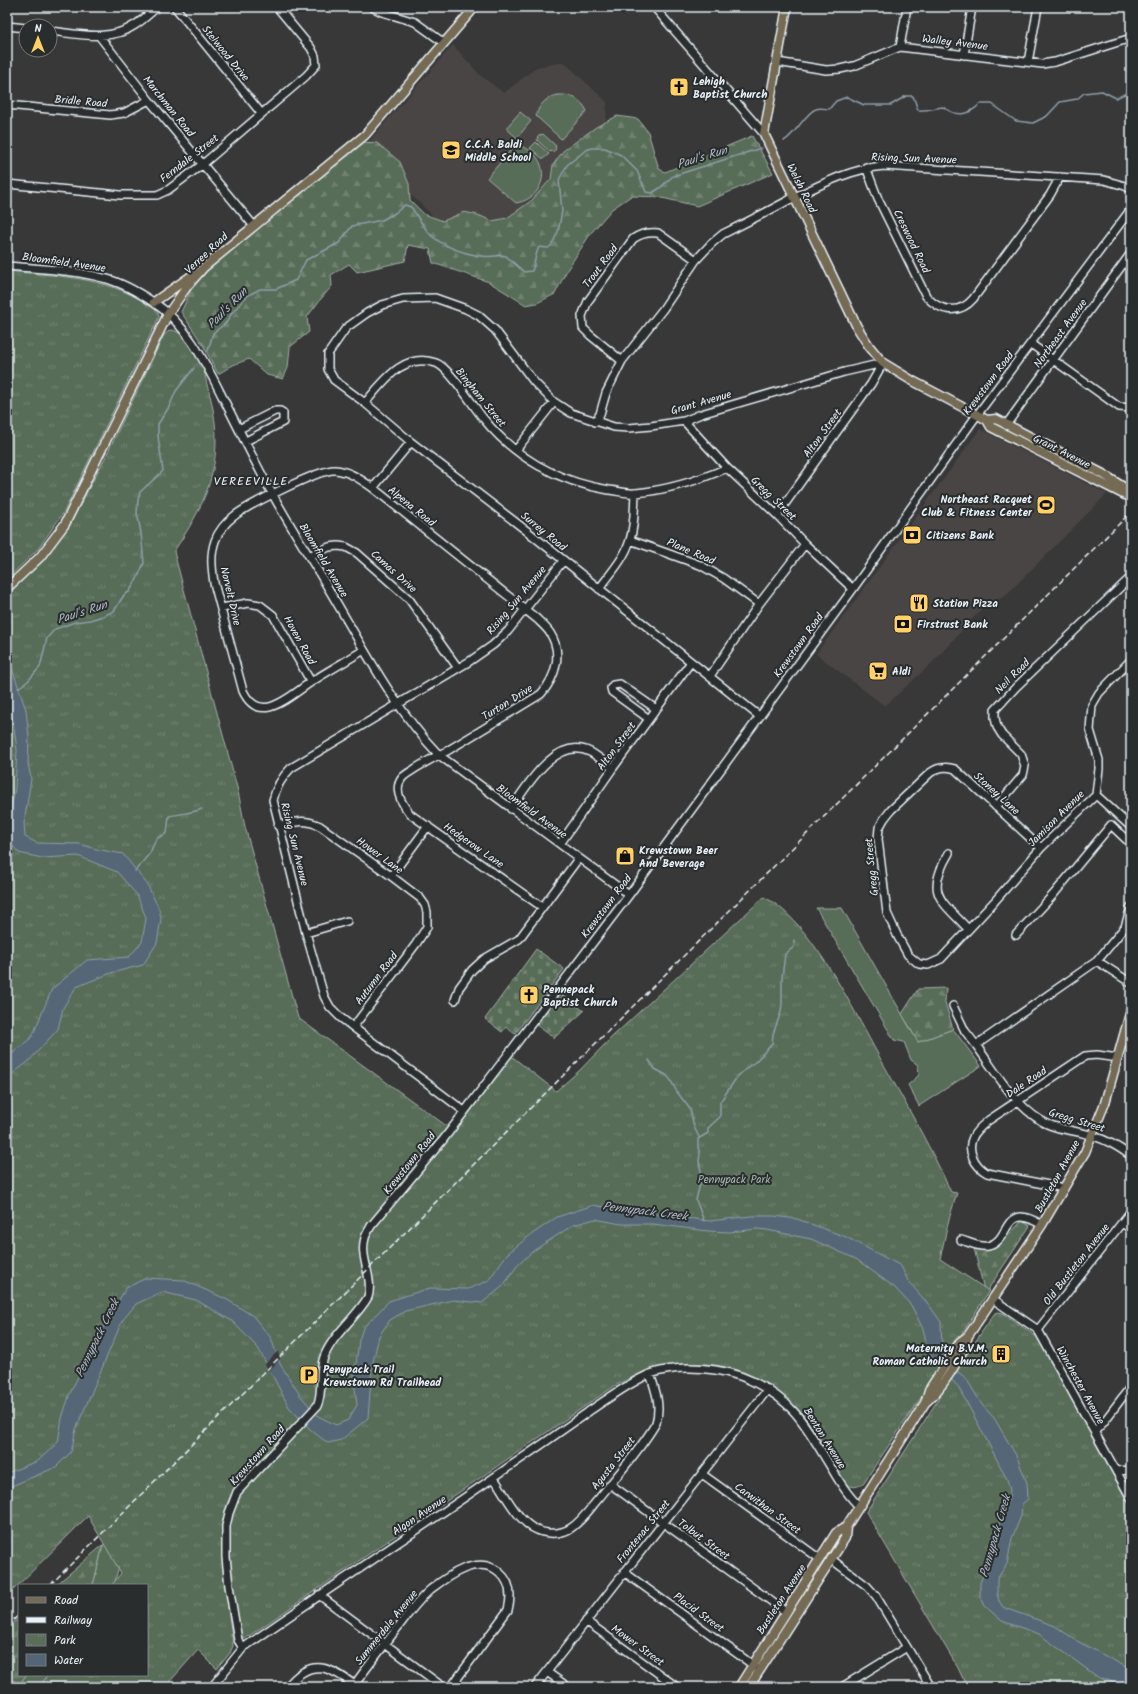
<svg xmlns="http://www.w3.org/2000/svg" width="1138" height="1694" font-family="Kalam,sans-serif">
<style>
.built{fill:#494544}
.grass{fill:#596d58;stroke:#a0afa8}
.forest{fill:url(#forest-firs);stroke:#a0afa8}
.cemetery{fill:url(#cemetery-stones);stroke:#a0afa8}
.park{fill:url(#park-tufts);stroke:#a0afa8}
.water{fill:#546676;stroke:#8f9eaa}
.pier{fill:#383838}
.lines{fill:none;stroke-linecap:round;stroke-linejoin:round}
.stream{stroke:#8f9eaa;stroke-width:1.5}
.minor-casing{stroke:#e8f1f8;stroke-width:10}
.major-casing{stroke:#e8f1f8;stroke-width:11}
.minor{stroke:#2a2d2e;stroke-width:7}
.major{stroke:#746b52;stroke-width:8}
.rail{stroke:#e8f1f8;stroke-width:1.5;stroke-dasharray:6 3;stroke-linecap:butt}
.labels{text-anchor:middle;stroke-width:4;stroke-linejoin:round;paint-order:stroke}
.street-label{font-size:11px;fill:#e8f1f8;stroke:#2a2d2e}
.poi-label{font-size:11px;font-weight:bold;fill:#e8f1f8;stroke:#2a2d2e;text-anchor:start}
.park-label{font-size:11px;fill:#a8b6b0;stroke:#2a2d2e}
.water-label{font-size:12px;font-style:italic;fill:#adb9c4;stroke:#2a2d2e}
.neighbourhood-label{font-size:12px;letter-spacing:1px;fill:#e8f1f8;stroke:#2a2d2e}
</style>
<defs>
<pattern id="forest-firs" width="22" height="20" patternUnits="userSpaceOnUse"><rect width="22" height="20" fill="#596d58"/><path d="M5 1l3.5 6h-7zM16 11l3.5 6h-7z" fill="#718271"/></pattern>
<pattern id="cemetery-stones" width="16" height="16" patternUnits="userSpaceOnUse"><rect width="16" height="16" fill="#596d58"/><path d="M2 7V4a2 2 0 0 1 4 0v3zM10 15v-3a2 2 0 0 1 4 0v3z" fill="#718271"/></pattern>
<pattern id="park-tufts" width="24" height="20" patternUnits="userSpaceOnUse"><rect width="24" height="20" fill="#596d58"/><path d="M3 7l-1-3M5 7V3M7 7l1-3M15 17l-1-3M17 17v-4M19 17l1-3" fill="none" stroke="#718271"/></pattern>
</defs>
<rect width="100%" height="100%" fill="#383838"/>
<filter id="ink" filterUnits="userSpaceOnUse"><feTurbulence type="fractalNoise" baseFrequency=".025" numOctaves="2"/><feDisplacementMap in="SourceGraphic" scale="8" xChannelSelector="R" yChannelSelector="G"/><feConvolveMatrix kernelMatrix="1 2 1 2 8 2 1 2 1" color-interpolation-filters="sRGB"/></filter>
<g filter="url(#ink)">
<path class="built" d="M453,45L480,75L504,93L537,67L564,62L607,102L605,136L505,246L438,221L363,148Z
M980,429L1107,494L1004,597L987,603L932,663L885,706L816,654Z"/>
<path class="grass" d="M558,95C571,94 581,99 587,111L561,139L536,116C539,104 547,97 558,95Z
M520,112L531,121L517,138L506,128Z
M540,134L541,135L543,134L556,146L555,147L556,149L553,152L551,151L550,152L537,140L538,138L537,137Z
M536,142L549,154L543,159L530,148Z
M515,145C551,150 552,197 516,203L487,178Z
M816,908H842L918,1042L953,1029L981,1066L919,1106L908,1085L919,1075L918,1065L911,1060L904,1042L894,1040Z
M133,1513L114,1585H93L103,1545Z
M26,1675H50L42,1687H17Z"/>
<path class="forest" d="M617,116L638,119L648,132L659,169L665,172L752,136L773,173L697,206L658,197L631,196L612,209L591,233L567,270L555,294L537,303L526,305L489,282L433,263L430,249L408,245L405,261L357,272L349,264L331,275L332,286L320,300L307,317L309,332L290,347L288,368L283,379L267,375L249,359L233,365L218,374L203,345L181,312L191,290L214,263L362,142L377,143L400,162L409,184L410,200L424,214L443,221L464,212L478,215L492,221L507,218L531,201L551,179L553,165L563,151L596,127Z
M946,988L945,1002L953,1029L918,1042L902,1014L918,989Z
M1022,1221L1030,1226L985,1294L974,1248L995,1249Z
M103,1545L93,1585H56Z
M19,1618V1675H26L20,1684L7,1677V1628Z"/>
<path class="cemetery" d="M536,949L564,969L515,1034L506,1027L502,1032L485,1019Z
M559,993L584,1011L554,1038L535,1024Z"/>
<path class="park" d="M7,271C55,276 106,276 147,304C153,308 159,310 159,317L64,512L38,549L7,579Z
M170,330C182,330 188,343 194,352C197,357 202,364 204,371C206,376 206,383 208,388C227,454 211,497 174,551L175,556L238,791L245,827L298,1018L448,1127L421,1162L369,1222C346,1255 377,1275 361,1301C339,1331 314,1349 317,1389L323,1391C324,1377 323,1361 332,1349C343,1332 367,1314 372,1294C376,1277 365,1262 367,1246C367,1238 372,1232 375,1226L439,1150L510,1055L556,1091L579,1071L612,1037L764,897C810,919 855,1013 880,1058C905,1102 930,1146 951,1192L957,1193L949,1219L940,1259L989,1291L956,1343L967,1354L994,1314L998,1312L1003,1313L1037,1337L1131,1508V1687H967L958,1668L866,1512L939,1398L929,1386L864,1482C859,1488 851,1488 845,1483C832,1460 820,1435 803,1415C754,1357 678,1349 613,1387L249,1636L243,1638L240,1635C233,1593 219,1531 241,1492L291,1440L285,1434L269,1451L270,1453C256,1466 240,1478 231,1495C211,1532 229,1604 233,1646L230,1653L217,1669L198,1650L165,1687H39L48,1675H147V1585H112L121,1573L88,1516L7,1596V594L42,562L69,526L105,458L164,335Z"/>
<path class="water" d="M7,653L26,710L29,737L28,763L31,779L24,823L25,837L37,843L80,844L96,849L123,854L147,884L159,909L161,919L157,943L143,965L111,973L76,987L63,1008L58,1029L28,1062L7,1078V1058L32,1037L52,989L87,960L129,957L142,942L146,918L137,895L117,872L78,856L42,858L19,853L10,843L7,828L15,789L17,750L13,721L7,695Z
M594,1205L612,1209L710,1221L751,1216H774L797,1219L846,1237L901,1266L908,1281L929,1305L941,1322L942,1349L959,1373L966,1378L982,1405L994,1418L1017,1457L1027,1483L1028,1499L1022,1504L1021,1516L1012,1538L1007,1564L997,1579V1594L999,1601L1003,1607L1007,1609L1055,1626L1077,1641L1130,1669L1131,1687H1121L1108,1680H1104L1099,1678L1039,1634L1002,1621L985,1606L980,1595V1583L996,1541L1001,1514L1009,1498L1010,1490L1007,1479L966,1401L958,1387L929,1353L923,1329L911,1305L894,1287L856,1259L811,1239L767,1230L757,1229L730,1232L708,1231L653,1224H621L595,1219L573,1225L533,1251L517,1266L503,1286L482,1303L453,1300L405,1311L390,1320L379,1336L372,1366L368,1418L341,1440L328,1443L312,1431L289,1407L258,1348L232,1321L196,1300L162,1292L136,1304L122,1321L76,1429L71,1452L56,1467L7,1488V1473L38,1461L58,1442L62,1418L70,1393L103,1327L126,1288L146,1278L183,1280L226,1299L253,1316L271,1338L280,1364L300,1395L318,1416L336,1425L348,1420L357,1405L354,1381L359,1340L363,1328L389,1301L430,1288L468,1289L488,1281L507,1254L528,1237L557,1217Z"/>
<path class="pier" d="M278,1351L280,1359L269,1371L265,1364Z"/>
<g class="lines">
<path class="stream" d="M784,141C796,134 806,112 816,109C820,107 826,109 829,109L836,101L847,97L864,105H891L906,96H913L918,110C928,111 934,108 943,107C957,117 968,116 980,104H992L1016,121L1033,123L1047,116L1060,102L1077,99L1084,93L1102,91L1116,98L1131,91
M208,351L213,333L226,323L232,313L247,296L260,289H276L296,280L306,260L339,243L352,226L382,220L395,213L405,205L411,207C417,215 425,231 433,237C449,250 481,260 501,255L506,256L524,272L532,271C535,263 535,255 539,247L548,248L551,246L558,232L562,211L559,180L567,165L586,150L592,148H605L621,155L637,171L646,192L652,193L660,188L673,176L761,148
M18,688L28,681L40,667L47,638L55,629L75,622L90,620L103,616L114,611L124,595L129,592L137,579L144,563L141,533L137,513L138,500L140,492L163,471L158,436V424L169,407L176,391L194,368
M135,871L150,853L156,839L167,833L169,816C180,814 191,813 202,809
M649,1060L655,1069L666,1075L670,1079L677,1092L690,1109L694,1127L699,1137
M704,1221L696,1200L702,1176L699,1161L700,1154L698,1147V1139L708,1133V1128L720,1117V1102L737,1077L749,1066L755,1062L772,1044L773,1034L781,1012L782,1003V978L785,954L794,947V940"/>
<g class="minor-casing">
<path id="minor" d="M175,7L261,113
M372,7L382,12L415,22L444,43
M654,7L764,134
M7,26L26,28
M50,31C78,34 110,42 135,25C143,20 150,13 157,7
M100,37L149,100L254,226
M900,47L907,7
M964,55L972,7
M777,62L826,70L840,69L854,66L900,47L1042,64L1055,62L1131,38
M1028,62L1038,7
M7,105L110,115L124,113L149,100
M866,167L878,199L926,296C940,312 959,315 973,299L1050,195L1060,177
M7,184L120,195H157L168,190L203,164L306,76L316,65L315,56L311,48L277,7
M7,266C39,269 73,270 103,278C121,282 138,292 153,302C186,323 205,362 222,396C239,429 255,463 273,495C291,528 312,560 331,593C364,649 394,708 439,755L629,895
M1031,344L1119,407L1131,408
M622,361L590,335L583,328L582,316L588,301L633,239C641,233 649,232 658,233L696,260
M365,403C384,381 403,352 436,363C449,367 473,406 483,418C515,458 559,482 609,490C618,491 628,494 636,493C668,490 697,481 727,468
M684,421L727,468L777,515L805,544L853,589
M595,422L600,414L606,393L622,361L663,309L696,260L711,244L723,234C745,223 767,212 789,200C820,185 849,169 884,166L1104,180L1125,186L1131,189
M1006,425L1131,253
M239,429L275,411H280L283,413V422L246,441
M516,450L554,402
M373,488L411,442
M777,515L871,384L883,363
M630,540L700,565L723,578L759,604
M309,556L329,547L338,546L346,547L357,553L409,599L458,668
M599,589C610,574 625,558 630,540C635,525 634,508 635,493
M222,608L248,603L260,605L273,615L311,682
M364,650C346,661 328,671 311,682C291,695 260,727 243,691L214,583C212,569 210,555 215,541C218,532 226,522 233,517C246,506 319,469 335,470C350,471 361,480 373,488L537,619C541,623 547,628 550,633C563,653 556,677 541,694L447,751C436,756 426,762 416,768C412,771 406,774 403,777C392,789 402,804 410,814L542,907
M710,676L759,604L805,544
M759,716L527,531L411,442L365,403L334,380L328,369V354L346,328L367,313L382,305L403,299L435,298L466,309L478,315L495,330L534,382L554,402L571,413L614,427L629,428L651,426L684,421L701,414L844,372L883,363
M649,719L612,692L611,688L613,685L620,684L656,709
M1096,795L1131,827
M996,807L1023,775L1025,766L1021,754L1002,735L997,727L995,718V710L1016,687L1131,577
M511,809C526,787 556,735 590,752C598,756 605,763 613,768
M278,826C295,822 304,818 320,826L391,876L420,898L425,905L427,912V927L416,944L354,1026
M560,844L613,768L691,662
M1041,848L955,769C945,766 938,767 930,773L891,810L884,819L879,828L878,839L887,913L898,937L908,955L919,964L928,965L941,959L994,902L1041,848L1096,795L1099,769V760L1090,730L1092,705L1099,693L1131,660
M949,853C925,894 940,899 968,929
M391,876L428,826
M306,933L347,921
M1016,935L1053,895L1111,825L1131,844
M1097,961L1131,983
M455,1000L459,988L472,970L484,959L519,939L578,859
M953,1006L965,1031L976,1045L1097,961L1125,927L1131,907
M976,1045C995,1071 1012,1102 1040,1120C1055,1130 1076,1130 1093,1136C1107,1140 1119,1147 1131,1156
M464,1111L341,1018L330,1007L324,996L306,933L273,800C276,787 281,778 291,768L470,661L493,645L508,631L563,561
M1064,1188L987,1173C975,1166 966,1151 973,1137C976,1130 983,1125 989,1120L1085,1056L1097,1055L1118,1058
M1122,1223L1131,1229
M961,1240C969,1242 979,1248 988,1246C1012,1241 1001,1200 1042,1225
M993,1299L1038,1330L1131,1498
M1038,1330L1131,1211
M1095,1431L1103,1423L1131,1386
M1116,1471L1131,1470
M702,1474L820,1559
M494,1478C504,1493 517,1519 533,1528C545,1535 560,1535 571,1528C583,1520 591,1507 600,1497C619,1473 641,1449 656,1423C661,1406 656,1391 650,1374
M610,1484L786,1612
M831,1559L867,1586L876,1596L931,1687
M624,1572L757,1668
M319,1595L443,1687
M586,1621L677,1687
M243,1648L238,1640L229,1586L226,1557V1526L229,1513L237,1492L317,1406C324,1391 318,1373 324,1357C333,1334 356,1318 368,1297C374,1277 359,1258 365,1238C366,1234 369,1230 371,1226L443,1140L629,895L853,589L977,415L1131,209
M547,1672L568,1687
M212,1687L243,1648C329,1588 417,1531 503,1471C531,1452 560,1432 588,1412C606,1400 630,1382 650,1374C680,1364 723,1367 752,1381C797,1403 807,1429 832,1469C840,1483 848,1496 859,1506
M287,1687C311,1656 331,1667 357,1687
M353,1687C366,1668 381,1650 395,1631C406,1617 417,1601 431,1589C448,1576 478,1554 499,1572C511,1582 512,1595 508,1610L451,1687
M535,1687L768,1389
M842,1687L907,1647"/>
</g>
<g class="major-casing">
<path id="major" d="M787,7L764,134L857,327L869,346L883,363L911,380L987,420L996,419L1042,443L1103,474L1131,492
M154,302L194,274
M987,420L991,427L1125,495L1131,496
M7,588L40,557L65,524L168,314L188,285L203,268L365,135L475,7
M925,1403C941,1390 963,1356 968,1336
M739,1687L836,1533L846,1527
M749,1687L845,1538L846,1527L925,1403L929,1390L960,1342L968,1336L1042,1225L1085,1152L1105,1103L1131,1010"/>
</g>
<use href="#minor" class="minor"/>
<use href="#major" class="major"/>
<path class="rail" d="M50,1585L1131,512
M7,1626L19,1615"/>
</g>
</g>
<defs>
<g id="church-square" transform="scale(1)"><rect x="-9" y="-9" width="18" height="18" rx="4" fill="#ffd166" stroke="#2a2d2e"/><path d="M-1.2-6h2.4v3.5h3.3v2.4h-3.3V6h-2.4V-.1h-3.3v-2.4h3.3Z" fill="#111"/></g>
<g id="school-square" transform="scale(1)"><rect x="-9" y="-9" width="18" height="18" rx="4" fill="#ffd166" stroke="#2a2d2e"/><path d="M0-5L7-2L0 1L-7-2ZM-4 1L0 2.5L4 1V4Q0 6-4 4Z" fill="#111"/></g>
<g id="stadium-square" transform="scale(1)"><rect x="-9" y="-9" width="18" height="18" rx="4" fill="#ffd166" stroke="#2a2d2e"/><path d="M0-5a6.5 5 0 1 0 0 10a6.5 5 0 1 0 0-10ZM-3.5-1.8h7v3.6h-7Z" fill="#111"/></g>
<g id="bank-square" transform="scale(1)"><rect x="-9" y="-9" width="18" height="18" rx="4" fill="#ffd166" stroke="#2a2d2e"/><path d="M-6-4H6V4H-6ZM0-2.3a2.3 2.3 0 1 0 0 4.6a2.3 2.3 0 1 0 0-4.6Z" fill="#111"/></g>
<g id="restaurant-square" transform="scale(1)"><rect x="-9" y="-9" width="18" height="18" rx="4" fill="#ffd166" stroke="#2a2d2e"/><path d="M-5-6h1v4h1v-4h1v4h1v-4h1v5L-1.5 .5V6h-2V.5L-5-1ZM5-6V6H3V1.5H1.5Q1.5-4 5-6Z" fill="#111"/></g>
<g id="supermarket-square" transform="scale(1)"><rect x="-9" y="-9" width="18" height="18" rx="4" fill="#ffd166" stroke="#2a2d2e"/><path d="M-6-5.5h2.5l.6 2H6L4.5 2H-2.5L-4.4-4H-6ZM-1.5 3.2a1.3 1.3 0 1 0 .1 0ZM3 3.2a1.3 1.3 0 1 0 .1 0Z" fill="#111"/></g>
<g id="shop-square" transform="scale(1)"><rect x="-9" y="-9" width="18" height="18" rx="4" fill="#ffd166" stroke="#2a2d2e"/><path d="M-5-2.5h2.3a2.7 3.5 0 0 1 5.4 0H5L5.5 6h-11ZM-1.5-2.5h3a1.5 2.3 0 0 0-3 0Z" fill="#111"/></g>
<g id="building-square" transform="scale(1)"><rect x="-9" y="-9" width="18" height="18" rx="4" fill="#ffd166" stroke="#2a2d2e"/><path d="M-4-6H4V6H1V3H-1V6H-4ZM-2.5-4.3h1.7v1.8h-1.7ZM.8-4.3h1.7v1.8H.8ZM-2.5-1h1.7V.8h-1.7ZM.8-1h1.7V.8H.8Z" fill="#111"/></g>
<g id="parking-square" transform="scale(1)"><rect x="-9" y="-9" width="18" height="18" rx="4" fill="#ffd166" stroke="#2a2d2e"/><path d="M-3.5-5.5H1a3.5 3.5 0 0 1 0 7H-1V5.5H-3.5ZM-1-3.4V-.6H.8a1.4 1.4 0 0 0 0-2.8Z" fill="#111"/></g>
</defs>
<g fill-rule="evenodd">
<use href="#church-square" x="679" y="87"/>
<use href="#school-square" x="451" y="150"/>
<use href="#stadium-square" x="1046" y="505"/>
<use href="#bank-square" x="912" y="535"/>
<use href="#restaurant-square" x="919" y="603"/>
<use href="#bank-square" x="903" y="624"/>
<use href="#supermarket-square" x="878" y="671"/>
<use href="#shop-square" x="625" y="856"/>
<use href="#church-square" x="529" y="995"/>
<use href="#building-square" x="1001" y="1354"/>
<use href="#parking-square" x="309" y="1375"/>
</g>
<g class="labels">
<g class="street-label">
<text transform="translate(955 42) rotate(7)" y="4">Walley Avenue</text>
<text transform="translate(226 53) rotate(51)" y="4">Stelwood Drive</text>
<text transform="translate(81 101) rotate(5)" y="4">Bridle Road</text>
<text transform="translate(169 106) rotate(51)" y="4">Marchman Road</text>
<text transform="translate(189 158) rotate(-38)" y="4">Ferndale Street</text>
<text transform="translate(914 158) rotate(2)" y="4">Rising Sun Avenue</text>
<text transform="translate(802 188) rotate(64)" y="4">Welsh Road</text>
<text transform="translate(912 241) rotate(64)" y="4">Creswood Road</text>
<text transform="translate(206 253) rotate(-43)" y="4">Verree Road</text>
<text transform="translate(64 262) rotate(8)" y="4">Bloomfield Avenue</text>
<text transform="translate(600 266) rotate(-53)" y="4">Trout Road</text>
<text transform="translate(1060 333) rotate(-54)" y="4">Northeast Avenue</text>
<text transform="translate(988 383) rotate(-53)" y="4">Krewstown Road</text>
<text transform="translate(481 397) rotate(51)" y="4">Bingham Street</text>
<text transform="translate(701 402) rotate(-16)" y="4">Grant Avenue</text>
<text transform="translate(822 433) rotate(-54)" y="4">Alton Street</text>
<text transform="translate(1062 451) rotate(27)" y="4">Grant Avenue</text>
<text transform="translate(774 498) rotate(44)" y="4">Gregg Street</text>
<text transform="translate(412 506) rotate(39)" y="4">Alpena Road</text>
<text transform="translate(544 531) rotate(39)" y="4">Surrey Road</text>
<text transform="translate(691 551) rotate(23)" y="4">Plane Road</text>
<text transform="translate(324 560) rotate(59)" y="4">Bloomfield Avenue</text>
<text transform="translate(394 571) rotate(42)" y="4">Camas Drive</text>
<text transform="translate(231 596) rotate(77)" y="4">Norvelt Drive</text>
<text transform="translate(516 600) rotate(-50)" y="4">Rising Sun Avenue</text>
<text transform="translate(300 640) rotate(61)" y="4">Hoven Road</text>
<text transform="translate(798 645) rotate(-54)" y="4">Krewstown Road</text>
<text transform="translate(1012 676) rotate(-45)" y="4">Neil Road</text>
<text transform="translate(507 702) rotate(-32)" y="4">Turton Drive</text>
<text transform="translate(616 746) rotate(-54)" y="4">Alton Street</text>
<text transform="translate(997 793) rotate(42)" y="4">Stoney Lane</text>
<text transform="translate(532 811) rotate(36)" y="4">Bloomfield Avenue</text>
<text transform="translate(1056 818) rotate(-45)" y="4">Jamison Avenue</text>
<text transform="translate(295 844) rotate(76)" y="4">Rising Sun Avenue</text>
<text transform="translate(474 845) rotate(35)" y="4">Hedgerow Lane</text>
<text transform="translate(380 855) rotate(36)" y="4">Hower Lane</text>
<text transform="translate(871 867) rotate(-96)" y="4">Gregg Street</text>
<text transform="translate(606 906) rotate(-53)" y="4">Krewstown Road</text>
<text transform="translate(376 978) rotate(-53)" y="4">Autumn Road</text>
<text transform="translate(1026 1082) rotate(-34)" y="4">Dale Road</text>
<text transform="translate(1077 1120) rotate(17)" y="4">Gregg Street</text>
<text transform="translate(409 1163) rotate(-51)" y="4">Krewstown Road</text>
<text transform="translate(1057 1176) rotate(-61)" y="4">Bustleton Avenue</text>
<text transform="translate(1076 1264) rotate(-52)" y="4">Old Bustleton Avenue</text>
<text transform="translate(1081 1385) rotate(61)" y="4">Winchester Avenue</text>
<text transform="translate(825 1438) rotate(58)" y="4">Benton Avenue</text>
<text transform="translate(257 1455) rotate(-48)" y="4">Krewstown Road</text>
<text transform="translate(613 1463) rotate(-52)" y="4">Agusta Street</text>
<text transform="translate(768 1508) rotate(36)" y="4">Carwithan Street</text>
<text transform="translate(419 1515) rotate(-34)" y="4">Algon Avenue</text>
<text transform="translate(643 1531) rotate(-51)" y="4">Frontenac Street</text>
<text transform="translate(704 1539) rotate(36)" y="4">Tolbut Street</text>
<text transform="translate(781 1599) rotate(-57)" y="4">Bustleton Avenue</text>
<text transform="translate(699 1612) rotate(36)" y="4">Placid Street</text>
<text transform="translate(386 1627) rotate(-51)" y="4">Summerdale Avenue</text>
<text transform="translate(638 1645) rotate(36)" y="4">Mower Street</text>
</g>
<g class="poi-label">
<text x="693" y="85">Lehigh<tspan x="693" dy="13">Baptist Church</tspan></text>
<text x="465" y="148">C.C.A. Baldi<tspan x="465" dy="13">Middle School</tspan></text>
<text x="1032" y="503" text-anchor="end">Northeast Racquet<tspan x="1032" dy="13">Club &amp; Fitness Center</tspan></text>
<text x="926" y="539">Citizens Bank</text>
<text x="933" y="607">Station Pizza</text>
<text x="917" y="628">Firstrust Bank</text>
<text x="892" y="675">Aldi</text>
<text x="639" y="854">Krewstown Beer<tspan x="639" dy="13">And Beverage</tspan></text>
<text x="543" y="993">Pennepack<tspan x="543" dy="13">Baptist Church</tspan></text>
<text x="987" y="1352" text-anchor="end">Maternity B.V.M.<tspan x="987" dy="13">Roman Catholic Church</tspan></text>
<text x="323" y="1373">Penypack Trail<tspan x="323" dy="13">Krewstown Rd Trailhead</tspan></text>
</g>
<g class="park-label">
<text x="734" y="1183">Pennypack Park</text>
</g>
<g class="water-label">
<text transform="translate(702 157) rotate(-17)" y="4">Paul's Run</text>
<text transform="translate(227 308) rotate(-46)" y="4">Paul's Run</text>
<text transform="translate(82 612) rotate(-18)" y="4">Paul's Run</text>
<text transform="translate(645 1211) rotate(7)" y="4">Pennypack Creek</text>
<text transform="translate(97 1338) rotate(-64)" y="4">Pennypack Creek</text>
<text transform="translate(995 1536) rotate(-74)" y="4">Pennypack Creek</text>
</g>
<g class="neighbourhood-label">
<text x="251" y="485">VEREEVILLE</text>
</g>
</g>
<rect width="1138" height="1694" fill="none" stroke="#2a2d2e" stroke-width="24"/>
<rect x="12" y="12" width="1114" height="1670" fill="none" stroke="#e8f1f8" stroke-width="1.5" filter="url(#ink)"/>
<rect x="18" y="1584" width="130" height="92" fill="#2a2d2e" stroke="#767b7f"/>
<rect x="26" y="1597" width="20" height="6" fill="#746b52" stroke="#767b7f"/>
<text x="54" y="1604" font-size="12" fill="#e8f1f8">Road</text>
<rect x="26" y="1617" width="20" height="6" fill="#e8f1f8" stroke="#767b7f"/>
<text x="54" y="1624" font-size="12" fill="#e8f1f8">Railway</text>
<rect x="26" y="1634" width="20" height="12" fill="url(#park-tufts)" stroke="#767b7f"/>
<text x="54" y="1644" font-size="12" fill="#e8f1f8">Park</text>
<rect x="26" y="1654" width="20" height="12" fill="#546676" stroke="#767b7f"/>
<text x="54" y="1664" font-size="12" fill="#e8f1f8">Water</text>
<g transform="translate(38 38)"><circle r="19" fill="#2a2d2e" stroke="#767b7f"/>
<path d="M0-3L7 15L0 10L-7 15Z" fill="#ffd166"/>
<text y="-6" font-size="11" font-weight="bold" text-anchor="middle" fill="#e8f1f8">N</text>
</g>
</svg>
